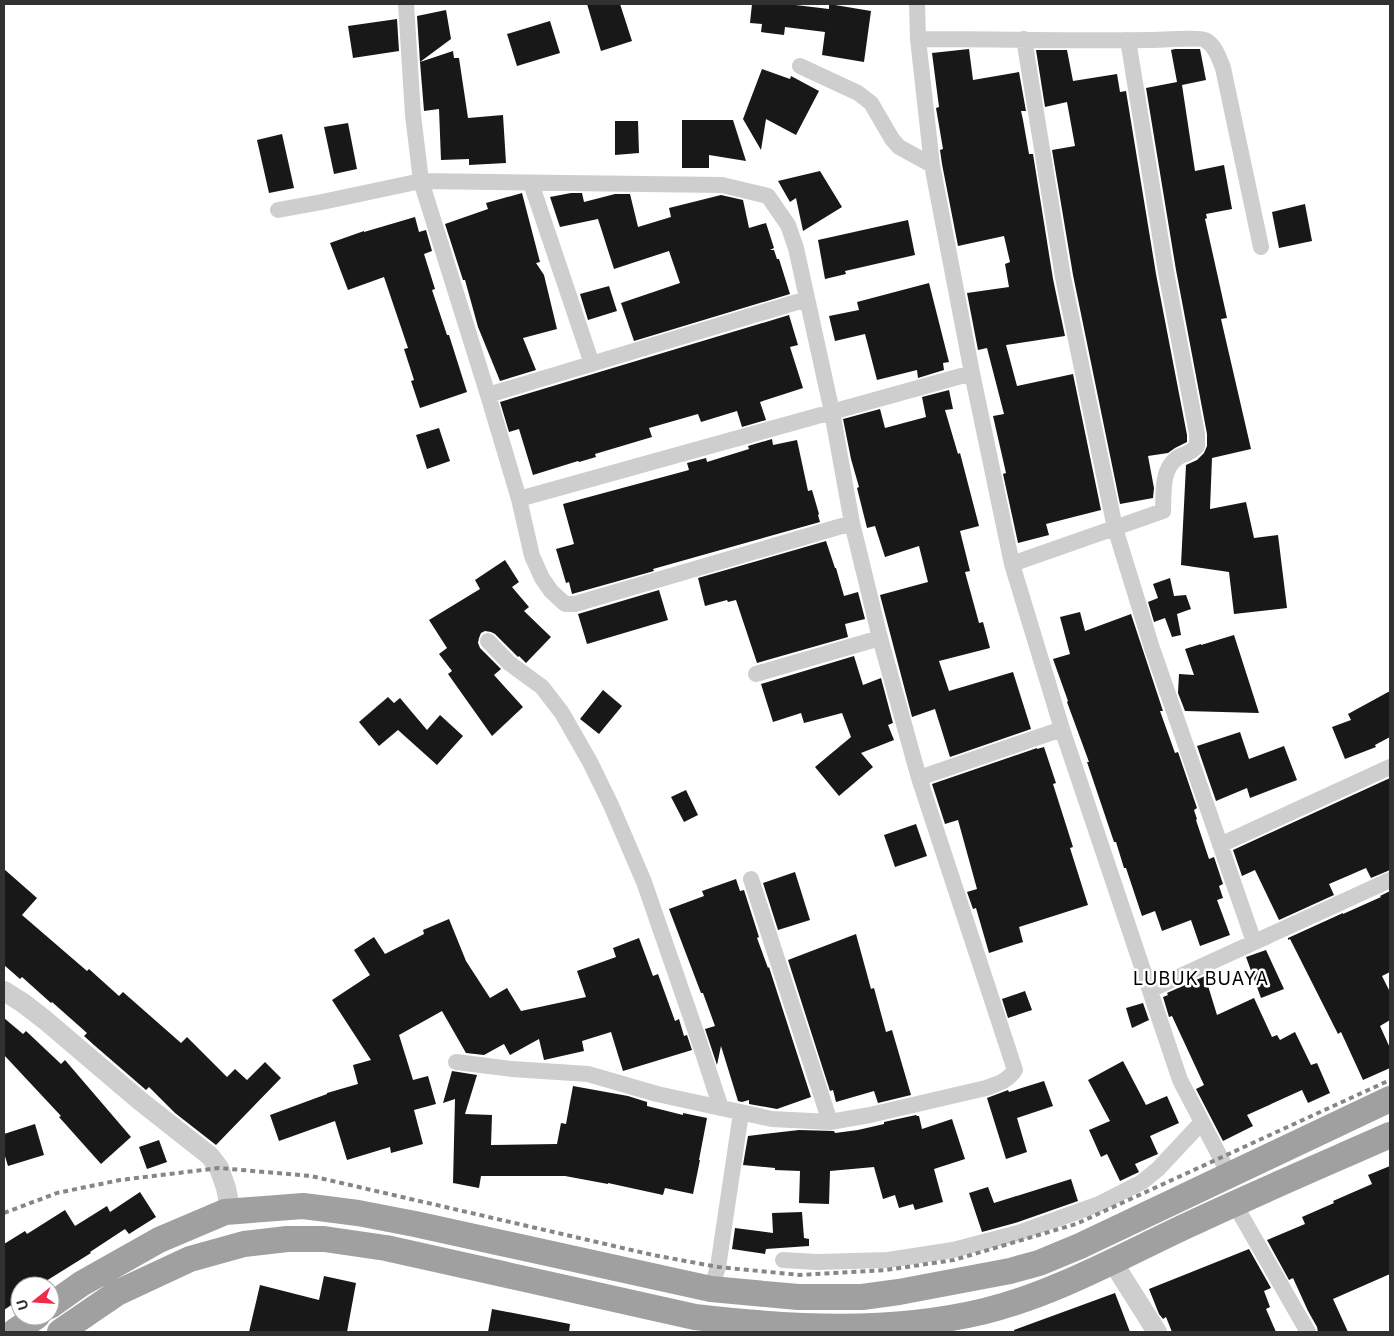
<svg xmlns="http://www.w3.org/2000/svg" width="1394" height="1336" font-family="Inter,sans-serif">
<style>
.building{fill:#181818}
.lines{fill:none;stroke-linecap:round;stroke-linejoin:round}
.minor{stroke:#cecece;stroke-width:16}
.tertiary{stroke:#cecece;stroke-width:20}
.trunk{stroke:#a0a0a0;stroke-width:26}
.rail{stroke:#868686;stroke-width:4;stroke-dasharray:5 4;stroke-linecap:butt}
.labels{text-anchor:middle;stroke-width:5;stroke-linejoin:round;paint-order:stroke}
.quarter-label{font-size:18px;letter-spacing:1px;fill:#000;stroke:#fff}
</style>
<rect width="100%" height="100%" fill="#fff"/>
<path class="building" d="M587,4H620L632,41L601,51Z
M752,4H787L829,9V4L871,11L864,62L822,55L825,32L785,27L784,35L761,32L762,24L750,23Z
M446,10L451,39L420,62L417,16Z
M397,19L399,51L353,58L348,26Z
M550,21L560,53L517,66L507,34Z
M969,49L973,80L1019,72L1026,111H1021L1023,120L1029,154H1033L1053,279L1065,336L1006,345L1017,386L1073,374L1101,510L1046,524L1049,535L1018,543L1003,474L1006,473L993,416L1004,414L987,348L978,350L967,293L1009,287L1005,264L1010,262L1004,236L958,246L942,164L940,150L943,149L936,108L939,107L932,53Z
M1175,49H1200L1206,80L1182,85L1195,171L1224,165L1232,209L1206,214L1207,218L1205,219L1227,318L1221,319L1251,449L1212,458L1210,509L1246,502L1254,538L1278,535L1287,608L1234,614L1229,572L1181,565L1186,465L1197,460L1204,453L1207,446V434L1176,270L1146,88L1177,82L1171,50Z
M1036,50H1067L1073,81L1117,74L1120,92L1126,91L1156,274L1187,435V442L1175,448L1168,453L1148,456L1154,488L1153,498L1120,504L1073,275L1052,150L1075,146L1067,102L1045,107Z
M453,51L454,58H459L468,118L503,115L506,163L469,165V159L441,160L439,109L424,111L420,62Z
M762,69L790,79L791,76L819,91L796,135L766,119L761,150L743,119Z
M682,120H733L746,161L709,155V168H682Z
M615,121H638L639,153L615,155Z
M348,123L357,169L334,174L324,127Z
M282,134L294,188L269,193L257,140Z
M820,171L842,207L803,231L796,198L790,202L778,181Z
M522,193L540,262L536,263L544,275L557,329L523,338L536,370L500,381L478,327L465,280H463L445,224L488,209L486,203Z
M571,193H582L584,202L615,194H630L638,227L671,217L669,208L721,195L743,200L749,228L766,223L774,248L770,250H774L777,259H779L790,294L634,341L621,303L680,283L669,251L614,269L598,219L560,227L550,197Z
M1305,204L1312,241L1279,248L1272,212Z
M415,217L419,232L426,230L432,251L424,254L435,289L432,290L447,335H449L467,392L420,408L411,381L414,380L404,349L408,348L384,277L348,290L330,243L364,231V232Z
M908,220L915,255L845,271L846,274L825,279L818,240Z
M929,283L949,362L943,363L944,370L918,378L917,370L877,380L865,334L835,341L829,316L859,310L857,302Z
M609,286L617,311L588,320L580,294Z
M789,315L798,345L790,347L803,388L760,402L766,420L742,427L737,411L701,422L698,414L649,428L652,437L595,454L596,457L579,462L578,461L533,475L519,429L509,432L500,402Z
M949,390L953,409L945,410L958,454L960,453L979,526L960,531L970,571L965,572L979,623L983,622L990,648L939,661L949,691L1013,672L1031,729L950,757L935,709L912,717L880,595L928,582L919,546L885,557L875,526L867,528L857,488L859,487L851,459L843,419L880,409L885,428L926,417L922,397Z
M439,428L450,461L427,469L416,435Z
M772,439L773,445L797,440L808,491L812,490L819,514L818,515L820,522L653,569L654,571L572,594L569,582L566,583L556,549L574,544L563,504L689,470L687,463L706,458L707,462L749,449L748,446Z
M826,541L835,568H836L844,596L858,592L865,619L845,624L848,637L757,663L736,600L728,602L727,600L705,606L698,578Z
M505,560L519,582L512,587L529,607L524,611L551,637L526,663L519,656L518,657L495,634L491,632L485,631L481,633L479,638L478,643L480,648L501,669L494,675L523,707L492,736L448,674L452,671L439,654L447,648L429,620L480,589L475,580Z
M1170,578L1174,596L1186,595L1191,609L1177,614L1181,635L1172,637L1165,618L1154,622L1148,602L1158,598L1153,584Z
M659,590L668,620L587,644L578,614Z
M1080,612L1085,631L1131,614L1163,711H1160L1175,753L1178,752L1197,808L1194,810L1197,819L1196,820L1209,859L1214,857L1223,884L1219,886L1223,898L1217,900L1230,935L1200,946L1191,920L1162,931L1155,911L1142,916L1126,868H1124L1116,842H1114L1087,762H1089L1067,702L1068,701L1053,659L1070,654L1060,617Z
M1234,635L1259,713L1185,711L1178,693L1179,674L1194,675L1185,649L1201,644V645Z
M854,656L863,685L881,678L893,723L888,725L894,740L861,753L873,767L839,796L815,767L851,737L842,713L804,723L801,713L773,722L761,684Z
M603,690L622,706L599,734L580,719Z
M1390,691V737L1375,745L1376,747L1345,759L1332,727L1351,720L1348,714Z
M388,697L394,703L400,698L427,730L440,715L463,736L437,765L398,730L379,746L359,722Z
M1240,732L1249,759L1284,746L1297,780L1250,798L1247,788L1216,801L1197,746Z
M1044,747L1056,783L1053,784L1073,847L1070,848L1088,905L1019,927L1023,942L989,953L976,908L973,909L967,892L977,889L958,820L945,824L932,784L1037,748V749Z
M1390,778V870L1371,878L1366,868L1350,875L1329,884L1334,895L1279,920L1255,870L1242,876L1233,850Z
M686,790L698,815L684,822L671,797Z
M916,824L927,856L895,867L884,835Z
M4,869L37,898L22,915L87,971L89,969L119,996L123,992L181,1043L187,1037L227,1077L235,1069L247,1080L265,1062L281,1078L216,1145L175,1113L149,1087L146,1090L94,1045L84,1036L87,1033L52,1002L51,1003L22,977L20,979L4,965Z
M795,872L810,920L778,930L763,883Z
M736,879L740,891L744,890L759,937L757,938L768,968L769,967L811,1097L777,1109L749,1104V1100L742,1102L738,1101L721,1046L717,1065L705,1029L715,1026L703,993H701L669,909L704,896L702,891Z
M1390,891V972L1382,976L1390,992V1020L1380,1026L1390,1048V1068L1363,1080L1341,1032L1338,1034L1290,939L1288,940V938L1343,913V914L1381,897L1380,896Z
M449,919L466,961L490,998L507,988L521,1011L586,997L577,971L616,957L613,948L639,938L653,976L658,974L675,1021L679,1019L684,1036L687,1035L692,1050L623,1071L611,1032L582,1041L584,1051L544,1060L539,1039L510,1055L504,1044L484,1055L466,1053L442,1011L399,1035L413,1080L428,1076L436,1104L414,1110L423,1144L391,1153L390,1147L347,1160L335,1121L279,1141L270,1115L327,1094V1093L358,1084L353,1065L371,1060L332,1000L370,975L354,950L374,937L385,954L424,934L423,930Z
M856,934L871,989L874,988L886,1032L892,1030L911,1095L878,1103L874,1091L836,1102L833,1090L830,1091L788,960Z
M1266,950L1284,989L1261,998L1246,957Z
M1205,976L1217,1015L1254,998L1272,1037L1277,1035L1280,1040L1295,1032L1311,1065L1317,1063L1330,1093L1308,1103L1302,1090L1247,1115L1253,1126L1223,1141L1196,1089L1204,1085L1172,1016L1169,1017L1163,997L1168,995L1167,993Z
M1025,991L1032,1010L1008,1018L1002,999Z
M1143,1003L1149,1020L1132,1028L1126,1008Z
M4,1018L23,1034L26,1031L61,1064L65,1060L131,1137L101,1164L59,1117L61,1116L4,1055Z
M1123,1061L1146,1105L1167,1096L1179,1123L1150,1136L1158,1154L1135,1164L1139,1172L1120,1181L1107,1154L1101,1157L1089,1130L1110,1121L1088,1080Z
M452,1071L477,1075L465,1114L492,1115L491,1145L557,1144L561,1123L566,1124L573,1086L628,1096L647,1102V1106L683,1115V1113L707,1118L699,1160H700L693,1194L665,1188L663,1195L608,1183V1184L565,1176H481L479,1188L453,1183L455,1099L443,1103Z
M1044,1081L1053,1106L1017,1118L1027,1152L1006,1159L987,1098L1008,1090L1009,1092Z
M916,1115L917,1116H919L922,1129L952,1119L965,1159L934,1169L943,1202L915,1210L913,1204L899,1208L895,1195L883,1199L874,1167L830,1171L829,1204L799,1203L800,1171L775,1170V1168L743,1165L748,1136L799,1130L834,1131L835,1133L858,1130L884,1124V1122Z
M35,1124L44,1155L8,1166L4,1153V1134Z
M159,1140L167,1162L147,1169L139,1147Z
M1390,1166V1274L1333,1299L1348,1332H1318L1317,1327L1308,1311L1293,1278L1289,1280L1267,1240L1305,1224L1302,1217L1334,1203L1333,1201L1372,1184L1368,1175Z
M1071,1179L1078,1201L1015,1223L982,1232L969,1193L988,1187L994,1203Z
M140,1192L156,1217L129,1234L125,1229L90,1252L91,1253L38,1286H20V1299L4,1310V1244L25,1231L27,1234L65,1210L75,1226L107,1206L110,1212Z
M802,1212L804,1238L809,1239V1246L766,1249L765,1254L732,1249L735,1228L773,1233L772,1213Z
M1249,1249L1271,1288L1264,1291L1270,1307L1266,1309L1276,1332H1172L1166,1317L1163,1319L1159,1314L1149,1289Z
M324,1276L356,1283L347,1332H249L260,1285L319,1300Z
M1115,1293L1130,1332H1014V1330Z
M492,1309L570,1324L569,1332H488Z"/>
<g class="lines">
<path class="minor" d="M406,4L413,115L421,181L488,395L519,499L532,556L542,578L551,591L565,604H575L852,523
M917,4L918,39L932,165L972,373L1012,564L1062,729L1180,1080L1230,1176
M918,39C996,39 1074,41 1151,40C1160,40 1200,37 1205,40C1215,45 1219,58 1223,68L1261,247
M1024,39L1063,277L1115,528L1152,648L1254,942
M800,66L858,93L871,103L892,139L899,147L932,165
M531,183L592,364
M278,210L322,202L421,181L722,185L768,196L788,225L796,248L832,412L852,523L880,638L919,778L1015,1070C1008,1081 997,1084 986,1088L870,1115L830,1122L772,1119L657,1094L588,1074L512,1069L456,1062
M488,395L807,299
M519,499L972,373
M1012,564L1163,511C1164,493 1161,470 1177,458C1186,452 1188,456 1197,446V434L1166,272L1128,40
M488,641L509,663L542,687L562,713L590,762L611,805L644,882L697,1035L721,1108
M756,674L880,638
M919,778L1062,729
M1220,845L1390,767
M751,879L830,1122
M1150,990L1390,880
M1234,1203L1308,1332
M783,1260L817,1262L888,1260L953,1250L1018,1233L1099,1204L1142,1182L1158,1169L1202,1122
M711,1289L718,1267L741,1113"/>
<path class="tertiary" d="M4,991L23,1003L45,1020L139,1100L210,1156L219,1168L226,1188L229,1203L225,1212
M1112,1261L1157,1332"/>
<path class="trunk" d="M50,1306L81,1284L159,1240L225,1212L303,1206L358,1213L415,1224L711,1289L798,1297H862L899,1292L1010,1271L1039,1263L1080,1246L1390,1099
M14,1332L37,1316
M60,1332L117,1293L190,1259L244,1244L287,1239H324L386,1248L695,1317C791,1328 890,1334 985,1311C1054,1294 1122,1256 1186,1226C1254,1194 1322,1165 1390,1135"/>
<path class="rail" d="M4,1213L57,1193L120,1180L219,1168L311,1176L653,1255L718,1267L800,1275L886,1270L954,1260L1076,1224L1390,1080"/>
</g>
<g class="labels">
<g class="quarter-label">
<text x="1201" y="985">LUBUK BUAYA</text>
</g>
</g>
<rect width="1394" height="1336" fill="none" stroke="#313131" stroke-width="10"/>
<g transform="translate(35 1301) rotate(253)"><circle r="24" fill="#ffffff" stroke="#adadad"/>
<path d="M0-4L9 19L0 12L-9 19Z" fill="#f12a49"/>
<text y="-8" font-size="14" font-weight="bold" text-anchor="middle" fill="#313131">U</text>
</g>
</svg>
